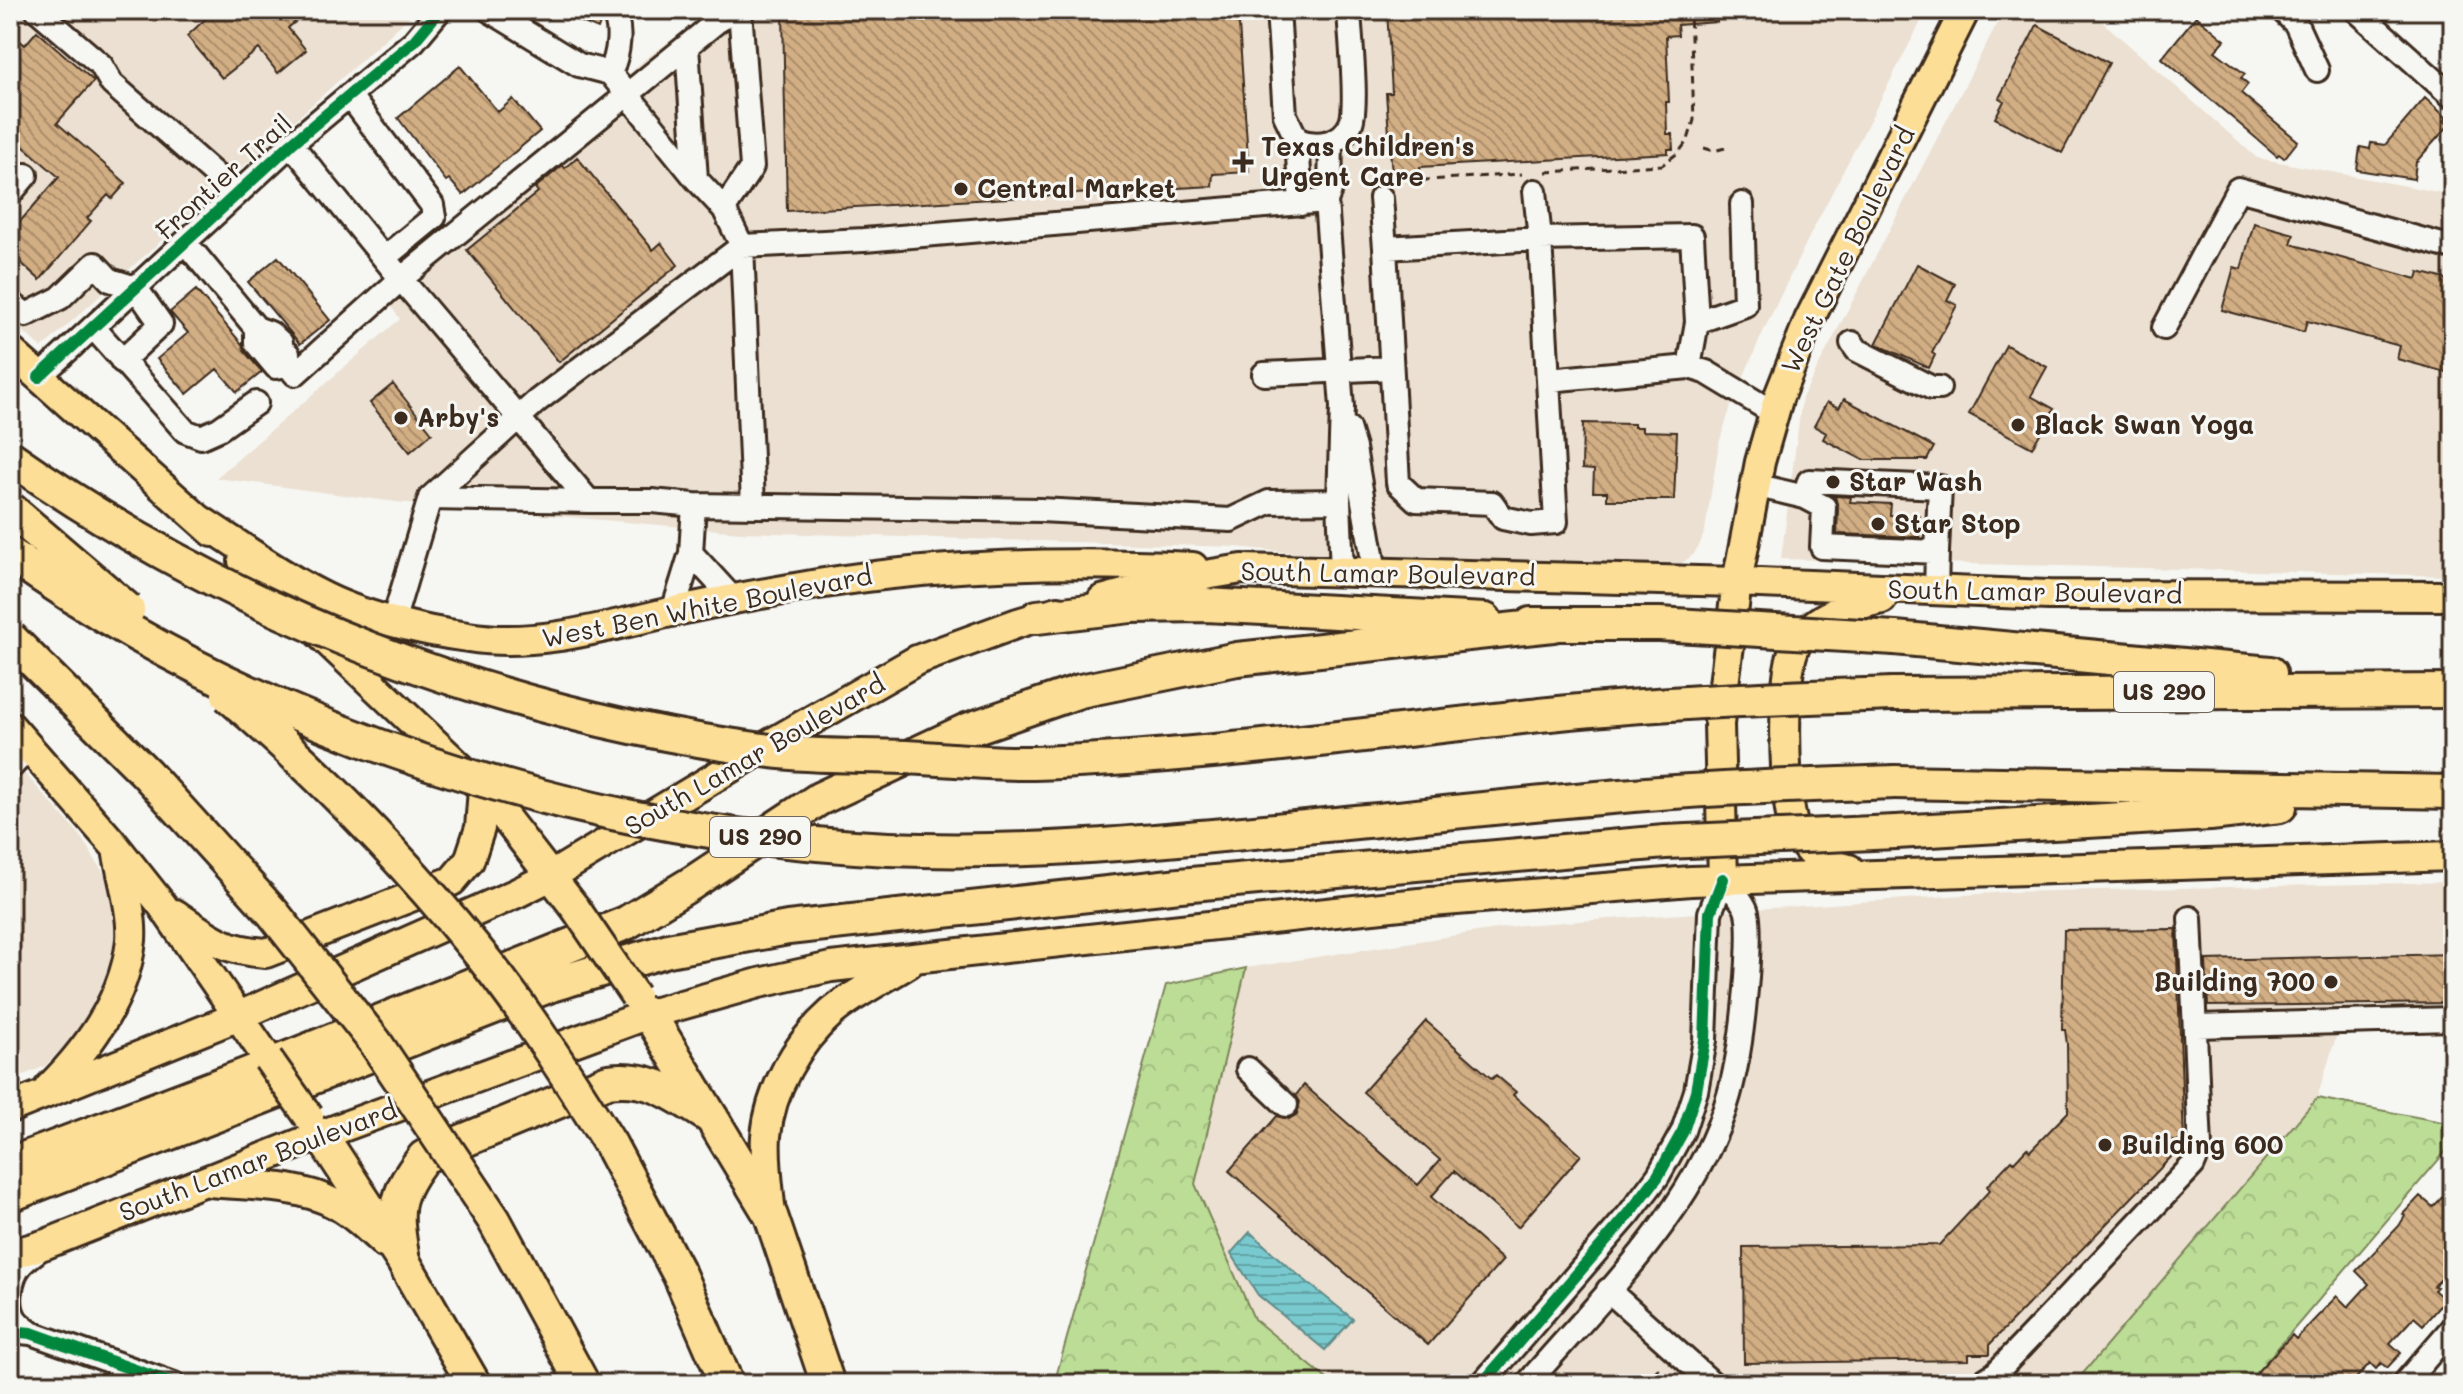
<svg xmlns="http://www.w3.org/2000/svg" width="2463" height="1394" font-family="Mali,sans-serif">
<style>
.built{fill:#ebe0d1}
.forest{fill:url(#forest-crowns);stroke:#7c845a;stroke-width:2}
.water{fill:url(#water-rules);stroke:#608a88;stroke-width:2}
.building{fill:url(#building-back-hatch);stroke:#3b2a1e;stroke-width:2}
.lines{fill:none;stroke-linecap:round;stroke-linejoin:round}
.minor-casing{stroke:#3b2a1e;stroke-width:28}
.major-casing{stroke:#3b2a1e;stroke-width:34}
.highway-casing{stroke:#3b2a1e;stroke-width:38}
.path{stroke:#3b2a1e;stroke-width:3;stroke-dasharray:8 6;stroke-linecap:butt}
.minor{stroke:#f6f6f2;stroke-width:22}
.major{stroke:#fcde96;stroke-width:28}
.highway{stroke:#fcde96;stroke-width:32}
.major-bridge-casing{stroke:#3b2a1e;stroke-width:34;stroke-linecap:butt}
.highway-bridge-casing{stroke:#3b2a1e;stroke-width:38;stroke-linecap:butt}
.major-bridge{stroke:#fcde96;stroke-width:28}
.highway-bridge{stroke:#fcde96;stroke-width:32}
.cycleway-casing{stroke:#f6f6f2;stroke-width:17}
.cycleway{stroke:#00873e;stroke-width:12}
.poi-dot{fill:#3b2a1e;stroke:#f6f6f2;stroke-width:3}
.labels{text-anchor:middle;stroke-width:6;stroke-linejoin:round;paint-order:stroke}
.shield{fill:#f6f6f2;stroke:#73675e;stroke-width:2}
.shield-label{font-size:24px;font-weight:bold;fill:#3b2a1e}
.poi-label{font-size:26px;font-weight:bold;fill:#3b2a1e;stroke:#f6f6f2;text-anchor:start}
.street-label{font-size:26px;fill:#3b2a1e;stroke:#f6f6f2}
</style>
<defs>
<pattern id="forest-crowns" width="20" height="18" patternUnits="userSpaceOnUse" patternTransform="scale(2)"><rect width="20" height="18" fill="#bcdd96"/><path d="M2 6a3 3 0 1 1 6 0M12 15a3 3 0 1 1 6 0" fill="none" stroke="#a2be81"/></pattern>
<pattern id="water-rules" width="6" height="5" patternUnits="userSpaceOnUse" patternTransform="scale(2)"><rect width="6" height="5" fill="#78cacf"/><path d="M0 2.5h6" fill="none" stroke="#64a4a7"/></pattern>
<pattern id="building-back-hatch" width="6" height="6" patternUnits="userSpaceOnUse" patternTransform="scale(2)"><rect width="6" height="6" fill="#d2ae84"/><path d="M-1 5l2 2M0 0l6 6M5-1l2 2" fill="none" stroke="#ac8e6b"/></pattern>
</defs>
<rect width="100%" height="100%" fill="#f6f6f2"/>
<filter id="ink" filterUnits="userSpaceOnUse"><feTurbulence type="fractalNoise" baseFrequency=".0125" numOctaves="2"/><feDisplacementMap in="SourceGraphic" scale="16" xChannelSelector="R" yChannelSelector="G"/><feConvolveMatrix kernelMatrix="1 2 1 2 8 2 1 2 1" color-interpolation-filters="sRGB"/></filter>
<g filter="url(#ink)">
<path class="built" d="M10,10H417L42,348L10,320Z
M712,10H1927L1810,235L1762,334L1731,406L1719,443L1705,530L1700,544L1693,555L1679,565L1334,557L1237,547L741,532L396,502L216,478L400,319L387,301L644,60Z
M2004,10H2089L2257,158L2453,195V576L1781,559L1802,398Z
M10,757L79,834L106,877L118,926L107,991L71,1039L45,1066L10,1081Z
M2453,882V1033L2337,1034L2317,1098L2074,1384H1333L1254,1319L1195,1184L1246,968L1522,925L2008,892Z"/>
<path class="forest" d="M1246,968L1195,1184L1254,1319L1333,1384H1054L1166,985Z
M2317,1098L2453,1124V1143L2247,1384H2074Z"/>
<path class="water" d="M1250,1232L1286,1265L1353,1319L1325,1350L1258,1295L1231,1253Z"/>
<path class="building" d="M215,10H310L288,28L306,50L278,73L259,49L222,78L187,36Z
M553,10H597L601,20L598,29Z
M819,10H1238L1249,172L1213,174L1212,186L787,211L783,14Z
M1387,10H1717V22L1677,25L1678,35L1666,36L1669,102H1666L1667,134H1672L1673,149H1668V153L1420,167L1421,173L1392,175L1386,93H1392Z
M2196,16L2225,40L2215,51L2245,74L2241,78L2248,84L2241,93L2298,141L2286,156L2284,158L2279,154L2277,156L2162,58Z
M2037,25L2109,63L2062,153L1995,118L2004,101L1999,98Z
M37,31L94,81L57,123L126,183L112,199L108,195L87,218L91,221L40,280L10,253V233L59,177L10,135V32L25,45Z
M460,66L498,112L513,99L540,131L463,195L449,179L446,181L398,118Z
M2425,98L2447,118L2444,121L2449,125L2416,162L2414,179L2357,170L2360,147L2370,149L2371,143L2385,145Z
M577,157L653,250L661,243L678,265L559,362L467,250L538,192L535,188L563,165L565,168Z
M2254,223L2294,234L2291,244L2417,279L2419,272L2453,281V374L2397,359L2400,346L2307,321L2304,332L2222,310L2234,267L2241,269Z
M278,257L330,320L300,344L248,282Z
M1917,264L1955,284L1947,300L1957,305L1932,353L1935,355L1929,368L1876,344Z
M196,290L242,344L245,352L262,372L237,392L217,369L187,394L157,359L188,333L170,312Z
M2006,345L2047,367L2031,396L2054,409L2032,448L1969,414Z
M393,384L432,433L410,452L370,403Z
M1844,399L1934,447L1927,460H1863L1823,439L1826,433L1814,426L1827,402L1839,408Z
M1583,423L1634,424V427H1642V431L1677,432L1674,500H1607V492H1593L1594,470L1582,469Z
M1835,496L1851,497L1850,502L1891,504L1890,515L1920,516V537L1837,534L1838,508Z
M2176,929L2184,1141H2174V1154L1990,1344V1354H1969V1360L1744,1363L1743,1247L1939,1245L1990,1190L1987,1186L2012,1160L2014,1162L2027,1148L2030,1151L2068,1112L2067,1044L2065,1030H2062L2064,930Z
M2453,954V1003L2208,1006L2206,960Z
M1426,1021L1492,1079L1496,1075L1516,1092L1513,1095L1581,1155L1518,1227L1454,1171L1431,1197L1503,1260L1428,1345L1229,1171L1277,1116L1289,1119L1297,1114L1300,1102L1296,1095L1304,1085L1418,1185L1440,1160L1363,1092Z
M2453,1186V1267L2434,1286L2437,1287L2434,1290L2445,1300L2423,1325L2414,1317L2390,1343L2401,1353L2387,1368L2381,1363L2376,1369L2370,1363L2351,1384H2270L2257,1372L2292,1335L2296,1339L2337,1296L2348,1307L2369,1284L2356,1271L2399,1226L2405,1216L2403,1214L2420,1196L2433,1207Z"/>
<g class="lines">
<g class="minor-casing">
<path id="minor" d="M37,10L101,65L112,84L237,194
M489,10L579,65L610,73L696,179
M1278,10L1285,115L1297,140C1316,147 1342,145 1351,123C1358,105 1350,34 1349,10
M2282,10L2296,24L2317,70
M2356,10L2453,97
M687,46L696,179L724,209L752,167L740,10
M610,73C618,56 624,26 611,10
M349,95L432,205L434,217L384,258
M1297,140L1301,204
M1331,143L1330,190L1326,201L1342,407L1339,501L1342,572
M291,144L401,279L589,501H652L694,505L1040,510L1231,520L1269,502L1339,501
M1535,191L1540,239L1556,522L1531,524L1503,518L1492,503L1416,500L1398,483L1385,248L1540,239L1692,236L1697,322
M10,194L26,175
M1381,198L1385,248
M724,209L742,246L753,505
M185,242L256,328L270,333L281,343
M10,302L26,315L60,298L95,264L110,280L136,288L161,324L122,361
M93,327L185,431L201,437L219,429L256,403
M256,328V343L276,367L288,365
M2164,328L2238,189L2453,248
M1852,343L1857,350L1932,388H1939
M288,354V365L295,374L401,279L731,10
M1689,367L1697,322L1745,305L1742,204
M1264,374L1391,368
M39,377L291,144L414,41L440,10
M1548,380L1689,367L1706,372L1774,413
M1348,428L1354,448L1375,572
M1754,485L1805,497L1824,507L1822,547L1937,552L1936,592
M1805,497L1809,481L1940,487L1937,552
M430,498L589,501
M691,553L734,600
M673,611L691,553L694,505
M393,622L430,498L537,401L742,246L864,240L1326,201
M10,768L29,748
M2196,1026L2453,1019
M1248,1069L1286,1105
M1608,1290L1713,1384
M10,1331L31,1333L174,1384
M31,1333C26,1329 20,1325 16,1320C6,1306 10,1278 21,1265C26,1259 34,1254 40,1249
M1482,1384L1629,1214L1658,1176L1683,1131L1696,1091L1705,1040L1710,913L1723,879
M1527,1384C1600,1299 1699,1205 1729,1095C1738,1063 1742,1032 1745,999C1747,981 1751,929 1747,913C1745,902 1730,888 1723,879
M1979,1384L1996,1373L2193,1165L2200,1148L2190,918
M2404,1384L2453,1327"/>
</g>
<g class="major-casing">
<path id="major" d="M10,351L213,532
M200,520C239,545 277,573 318,594C359,616 422,631 468,637C538,648 604,627 671,612C712,603 754,595 795,588C927,564 1059,561 1193,567
M243,561L483,789L576,909
M1102,600L1175,580L1242,569L1737,582L2049,595L2453,596
M10,726L116,847L162,905L268,1059
M1849,869C1834,865 1816,861 1806,847C1801,840 1794,828 1792,820C1784,788 1780,669 1797,643C1818,613 1848,607 1882,599
M1723,879L1719,724L1737,582L1760,462L1779,396L1809,320L1965,10
M175,914C210,938 223,950 266,953L452,881L469,861L480,828L483,789
M49,1088C89,1048 125,999 131,940C133,915 123,880 118,855
M10,1108L239,1016L517,893L551,876L765,747L917,660L1018,623L1058,611
M210,1182C250,1186 299,1184 335,1204C353,1214 369,1229 384,1243
M771,1216C769,1190 764,1162 766,1136C770,1090 797,1043 831,1013C854,993 884,979 909,963
M10,1255L46,1244L321,1135L649,1014L759,983L831,967L1419,903L1691,881L2453,856"/>
</g>
<g class="highway-casing">
<path id="highway" d="M1037,617L1131,606L1206,605L1485,620
M1531,624H1659
M1895,638L2270,673
M1892,694L2453,691
M1894,782L2453,792
M1896,832L2210,814L2280,806
M649,1014L771,1216L828,1384
M321,1135L403,1261L474,1384
M610,1144L679,1274L727,1384
M10,1164L243,1076L626,923L692,883L819,799L967,730L1080,691L1237,659L1553,625
M10,1195L551,985L668,950L788,928L1180,885L1665,842
M403,1261C395,1212 392,1197 424,1157L608,1081C651,1075 676,1096 712,1118"/>
</g>
<path class="path" d="M1704,148L1714,151L1725,148
M1546,172L1662,165L1679,152L1688,140L1694,120L1690,10
M1394,182L1522,174
M1643,1384L1658,1369L1673,1384"/>
<use href="#minor" class="minor"/>
<use href="#major" class="major"/>
<use href="#highway" class="highway"/>
<g class="major-bridge-casing">
<path id="major-bridge" d="M576,909L635,996
M268,1059L309,1117"/>
</g>
<g class="highway-bridge-casing">
<path id="highway-bridge" d="M10,457C234,615 498,715 770,751C814,757 861,755 906,757C948,759 992,764 1034,763C1206,757 1378,732 1550,714C1664,702 1778,698 1892,694
M10,509L128,610
M10,554C259,732 584,835 889,849C1049,856 1209,836 1367,821C1465,811 1562,800 1660,793C1738,787 1816,785 1894,782
M1659,624L1895,638
M10,638L146,773L273,913L375,1042L494,1220L583,1384
M228,695C317,771 401,857 475,948C525,1009 568,1077 610,1144
M1665,842L1896,832"/>
</g>
<use href="#major-bridge" class="major-bridge"/>
<use href="#highway-bridge" class="highway-bridge"/>
<g class="cycleway-casing">
<path id="cycleway" d="M39,377L291,144L414,41L440,10
M10,1331L31,1333L174,1384
M1482,1384L1629,1214L1658,1176L1683,1131L1696,1091L1705,1040L1710,913L1723,879"/>
</g>
<use href="#cycleway" class="cycleway"/>
</g>
</g>
<g class="poi-dot">
<path d="M1239 150h8v8h8v8h-8v8h-8v-8h-8v-8h8z"/>
<circle cx="961" cy="189" r="8"/>
<circle cx="401" cy="418" r="8"/>
<circle cx="2018" cy="425" r="8"/>
<circle cx="1833" cy="482" r="8"/>
<circle cx="1878" cy="524" r="8"/>
<circle cx="2331" cy="982" r="8"/>
<circle cx="2105" cy="1145" r="8"/>
</g>
<g class="labels">
<g class="shield">
<rect x="2114" y="672" width="100" height="40" rx="6"/>
<rect x="710" y="817" width="100" height="40" rx="6"/>
</g>
<g class="shield-label">
<text x="2164" y="700">US 290</text>
<text x="760" y="845">US 290</text>
</g>
<g class="poi-label">
<text x="1261" y="156">Texas Children's<tspan x="1261" dy="30">Urgent Care</tspan></text>
<text x="977" y="198">Central Market</text>
<text x="417" y="427">Arby's</text>
<text x="2034" y="434">Black Swan Yoga</text>
<text x="1849" y="491">Star Wash</text>
<text x="1894" y="533">Star Stop</text>
<text x="2315" y="991" text-anchor="end">Building 700</text>
<text x="2121" y="1154">Building 600</text>
</g>
<g class="street-label">
<text transform="translate(224 177) rotate(-42)" y="9">Frontier Trail</text>
<text transform="translate(1848 250) rotate(-64)" y="9">West Gate Boulevard</text>
<text transform="translate(1388 574) rotate(1)" y="9">South Lamar Boulevard</text>
<text transform="translate(2035 592) rotate(1)" y="9">South Lamar Boulevard</text>
<text transform="translate(707 607) rotate(-11)" y="9">West Ben White Boulevard</text>
<text transform="translate(755 755) rotate(-30)" y="9">South Lamar Boulevard</text>
<text transform="translate(258 1161) rotate(-21)" y="9">South Lamar Boulevard</text>
</g>
</g>
<rect width="2463" height="1394" fill="none" stroke="#f6f6f2" stroke-width="40"/>
<rect x="20" y="20" width="2423" height="1354" fill="none" stroke="#3b2a1e" stroke-width="3" filter="url(#ink)"/>
</svg>
